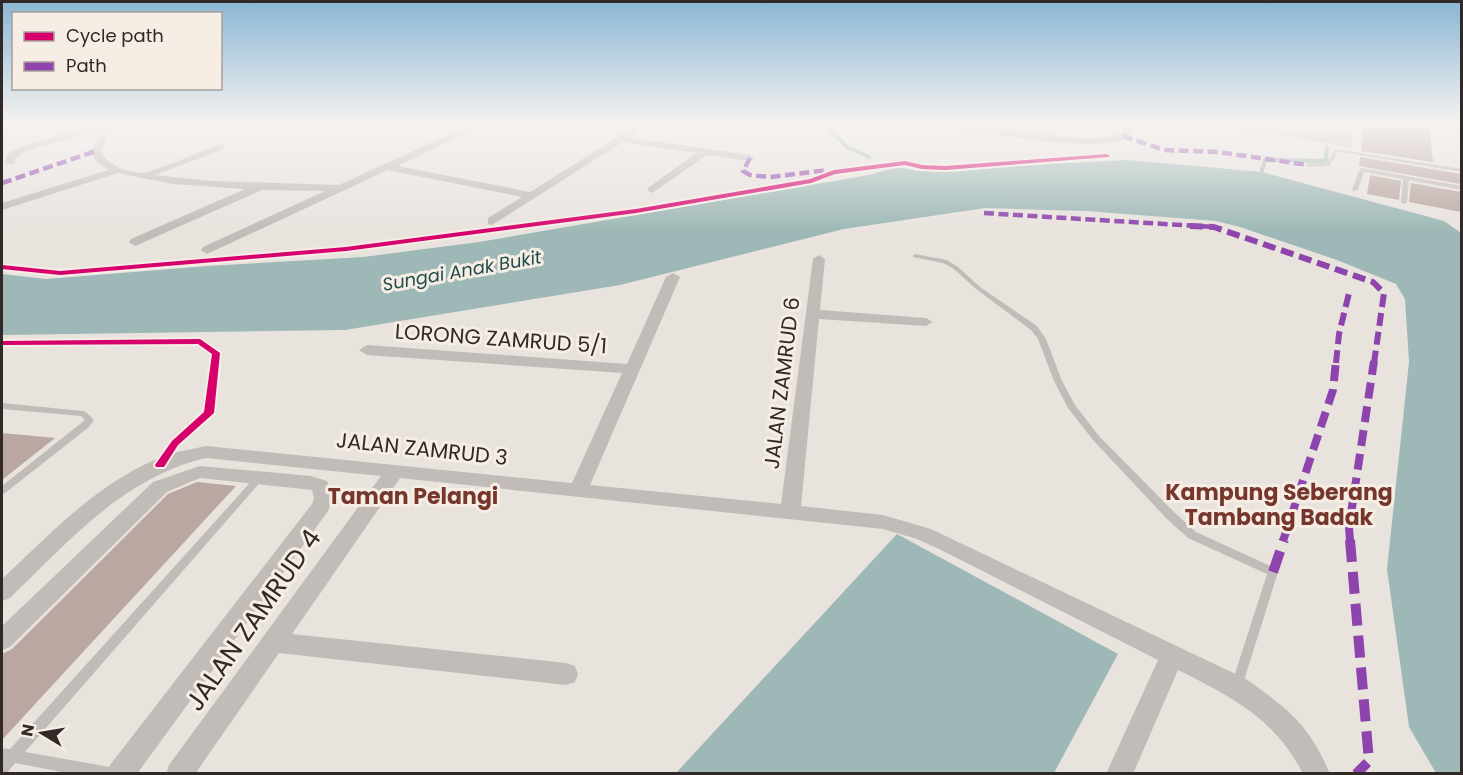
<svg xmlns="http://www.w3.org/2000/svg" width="1463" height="775" font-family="Poppins,sans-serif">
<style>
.green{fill:#cbccba}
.water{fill:#9db8b6}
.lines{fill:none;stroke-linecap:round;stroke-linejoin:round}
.stream{stroke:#9db8b6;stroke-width:4}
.building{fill:#baa7a2}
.service{fill:#c2bcb8;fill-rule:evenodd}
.minor{fill:#c2bcb8;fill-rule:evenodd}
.quiet-far3{stroke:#8e44ad;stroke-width:4.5;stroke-dasharray:10 4.5;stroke-linecap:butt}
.quiet-far2{stroke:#8e44ad;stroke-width:6;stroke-dasharray:13 6;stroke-linecap:butt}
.quiet-far1{stroke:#8e44ad;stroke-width:8;stroke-dasharray:16 8;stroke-linecap:butt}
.quiet{stroke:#8e44ad;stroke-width:10;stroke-dasharray:22 10;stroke-linecap:butt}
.cycleway-casing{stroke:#f6ede5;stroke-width:4}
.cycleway{fill:#d6006c;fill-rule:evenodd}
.labels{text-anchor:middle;stroke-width:6;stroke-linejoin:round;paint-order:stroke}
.far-water-label{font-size:18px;font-style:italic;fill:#224d4c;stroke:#f6ede5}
.street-label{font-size:21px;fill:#312927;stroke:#f6ede5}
.neighbourhood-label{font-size:22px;font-weight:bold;fill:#76362b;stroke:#f6ede5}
.near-street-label{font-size:26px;fill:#312927;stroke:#f6ede5}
</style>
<rect width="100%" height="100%" fill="#e9e3de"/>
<path class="green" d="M1200,123H1354L1351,147Z"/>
<path class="water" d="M1128,160L1262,172L1444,221L1461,233V773H1436L1409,727L1387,569L1409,362L1405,299L1396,284L1337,260L1240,227L1216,221L1086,211L985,208L844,229L620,285L345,330L2,335V274L46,279L208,266L363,257L479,242L869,175L897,167L919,171L954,172L1012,166Z
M897,534L1118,654L1054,773H676Z"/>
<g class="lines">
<path class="stream" d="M824,123L847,147L869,157
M1260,177L1265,160L1323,161L1326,160L1327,148"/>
</g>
<path class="building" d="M1364,123L1429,124L1433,162L1361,151Z
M1360,157L1461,174V184L1359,166Z
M1370,175L1401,181L1399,200L1367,194Z
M1411,183L1461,192V212L1409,202Z
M2,433L55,438L2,480Z
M197,482L236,486L2,740V654L12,649L168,494Z"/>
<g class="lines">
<path class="service" d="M1457,123H1462V124Z
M1335,150H1341L1462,169V172L1341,152H1338L1329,166L1308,167L1305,165L1308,163H1326Z
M1362,168L1462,186V190L1409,180L1407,202L1404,204L1401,202L1403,179L1364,172L1358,190L1353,191L1352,190L1359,170Z
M915,254L947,260L958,267L980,287L1037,326L1046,339L1062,381L1075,405L1099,436L1175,513L1196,532L1277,569L1278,572L1241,690L1237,691L1233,690L1231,686L1267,574L1188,538L1167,519L1093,440L1068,408L1054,381L1038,339L1031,330L976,289L954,269L943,263L913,257V255Z
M2,403L83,411L86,412L94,420L89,427L5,493L2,494V486L85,420L81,416L2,409Z
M260,474L263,475L265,477L263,479L25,752L110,767L115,769L117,774H72L15,763L7,773L2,774V748L10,749L257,475Z"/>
<path class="minor" d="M101,123H120L108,136L101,151C105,164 128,173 141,173C153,173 203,150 218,145H224V149L155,175L211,181L339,185L474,123H486L398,166L530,192L640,123H651L631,138L750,155L755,158L750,161L707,155L652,193L647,190L648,188L696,153L623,142L492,225L488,224V218L522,197L388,170L207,254L201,250L203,247L325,191L262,190L135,246L129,242L131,239L245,189L173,184L118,173L2,210V203L108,170L95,161L91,151L106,128L26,151L17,157L13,165L4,163L9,153L20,147Z
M258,123H291C284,128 265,128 258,123Z
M932,123H960L1089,139L1114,136L1120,134L1128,123H1137C1134,128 1130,135 1126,138C1105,155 968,130 936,126Z
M819,255L825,259L820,310L926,318L933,322L926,326L819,319L801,506L883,515L931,529L1246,679C1288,709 1309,724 1330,774H1303C1276,719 1230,696 1178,670L1133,774H1106L1158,660L939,549L917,539L883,529L400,478L292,634L566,663L575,666L578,674L575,682L566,685L279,653L195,774H166L169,765L381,476L206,458C124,477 68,542 10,598L2,601V579C52,532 103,477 170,454C182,450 194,449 206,446L572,483L622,373L367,355L359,350L367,345L627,364L666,277L673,273L680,277L590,485L781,504L813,259Z
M200,466L311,476L327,481L334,498L328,511L137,774H107L110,765L312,504L314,498L312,490L200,478L167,492L10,647L2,650V626L153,482Z"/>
<path class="quiet-far3" d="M1123,136L1164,150L1218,152L1308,165
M750,158L743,171L750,175L770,177L827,170
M2,183L96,151
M984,213L1214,227"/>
<path class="quiet-far2" d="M1190,226L1214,227L1373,282L1384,293L1374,363
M1336,363L1339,334L1350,289"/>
<path class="quiet-far1" d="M1283,541L1333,390L1336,361
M1350,541L1349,527L1374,361"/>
<path class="quiet" d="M1350,540L1369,761L1356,774
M1273,572L1284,540"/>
<g class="cycleway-casing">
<path id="cycleway" d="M1107,154L1110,156L1109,157L945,170L922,169L905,165L835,174L811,183L636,213L346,251L60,275L2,269V265L60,271L346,247L636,209L810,179L834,170L905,161L922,165L945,166Z
M200,339L220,353L214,413L178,445L164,467H156L155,465L172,441L204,412L212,354L198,344L2,345V341Z"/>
</g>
<use href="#cycleway" class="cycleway"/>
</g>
<linearGradient id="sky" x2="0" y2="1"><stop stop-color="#8ab6d4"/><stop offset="0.53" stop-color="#f5f2f0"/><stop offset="1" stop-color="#f5f2f0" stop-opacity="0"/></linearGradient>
<rect width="1463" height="232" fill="url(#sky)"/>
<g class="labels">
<g class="far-water-label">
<text transform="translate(462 271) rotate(-10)" y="6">Sungai Anak Bukit</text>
</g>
<g class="street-label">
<text transform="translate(501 339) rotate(4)" y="7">LORONG ZAMRUD 5/1</text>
<text transform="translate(782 383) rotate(-83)" y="7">JALAN ZAMRUD 6</text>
<text transform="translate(422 449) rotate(6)" y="7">JALAN ZAMRUD 3</text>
</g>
<g class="neighbourhood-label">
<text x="1279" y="500">Kampung Seberang<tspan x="1279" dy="25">Tambang Badak</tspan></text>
<text x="413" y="504">Taman Pelangi</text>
</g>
<g class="near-street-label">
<text transform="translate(253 620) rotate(-55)" y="9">JALAN ZAMRUD 4</text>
</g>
</g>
<rect width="1463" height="775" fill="none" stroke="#312927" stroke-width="6"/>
<rect x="12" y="12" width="210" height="78" fill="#f6ede5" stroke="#a79f99" stroke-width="1.5"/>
<rect x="24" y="32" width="30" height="9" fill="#d6006c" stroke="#a79f99" stroke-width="1.5"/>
<text x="66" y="42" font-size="18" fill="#312927">Cycle path</text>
<rect x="24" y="62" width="30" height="9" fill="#8e44ad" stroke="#a79f99" stroke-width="1.5"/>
<text x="66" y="72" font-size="18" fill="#312927">Path</text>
<g transform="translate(42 733) rotate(281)" stroke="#f6ede5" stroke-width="4.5" paint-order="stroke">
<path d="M0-4.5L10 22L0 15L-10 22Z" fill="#312927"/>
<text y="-9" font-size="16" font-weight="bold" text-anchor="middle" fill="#312927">N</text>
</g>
</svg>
